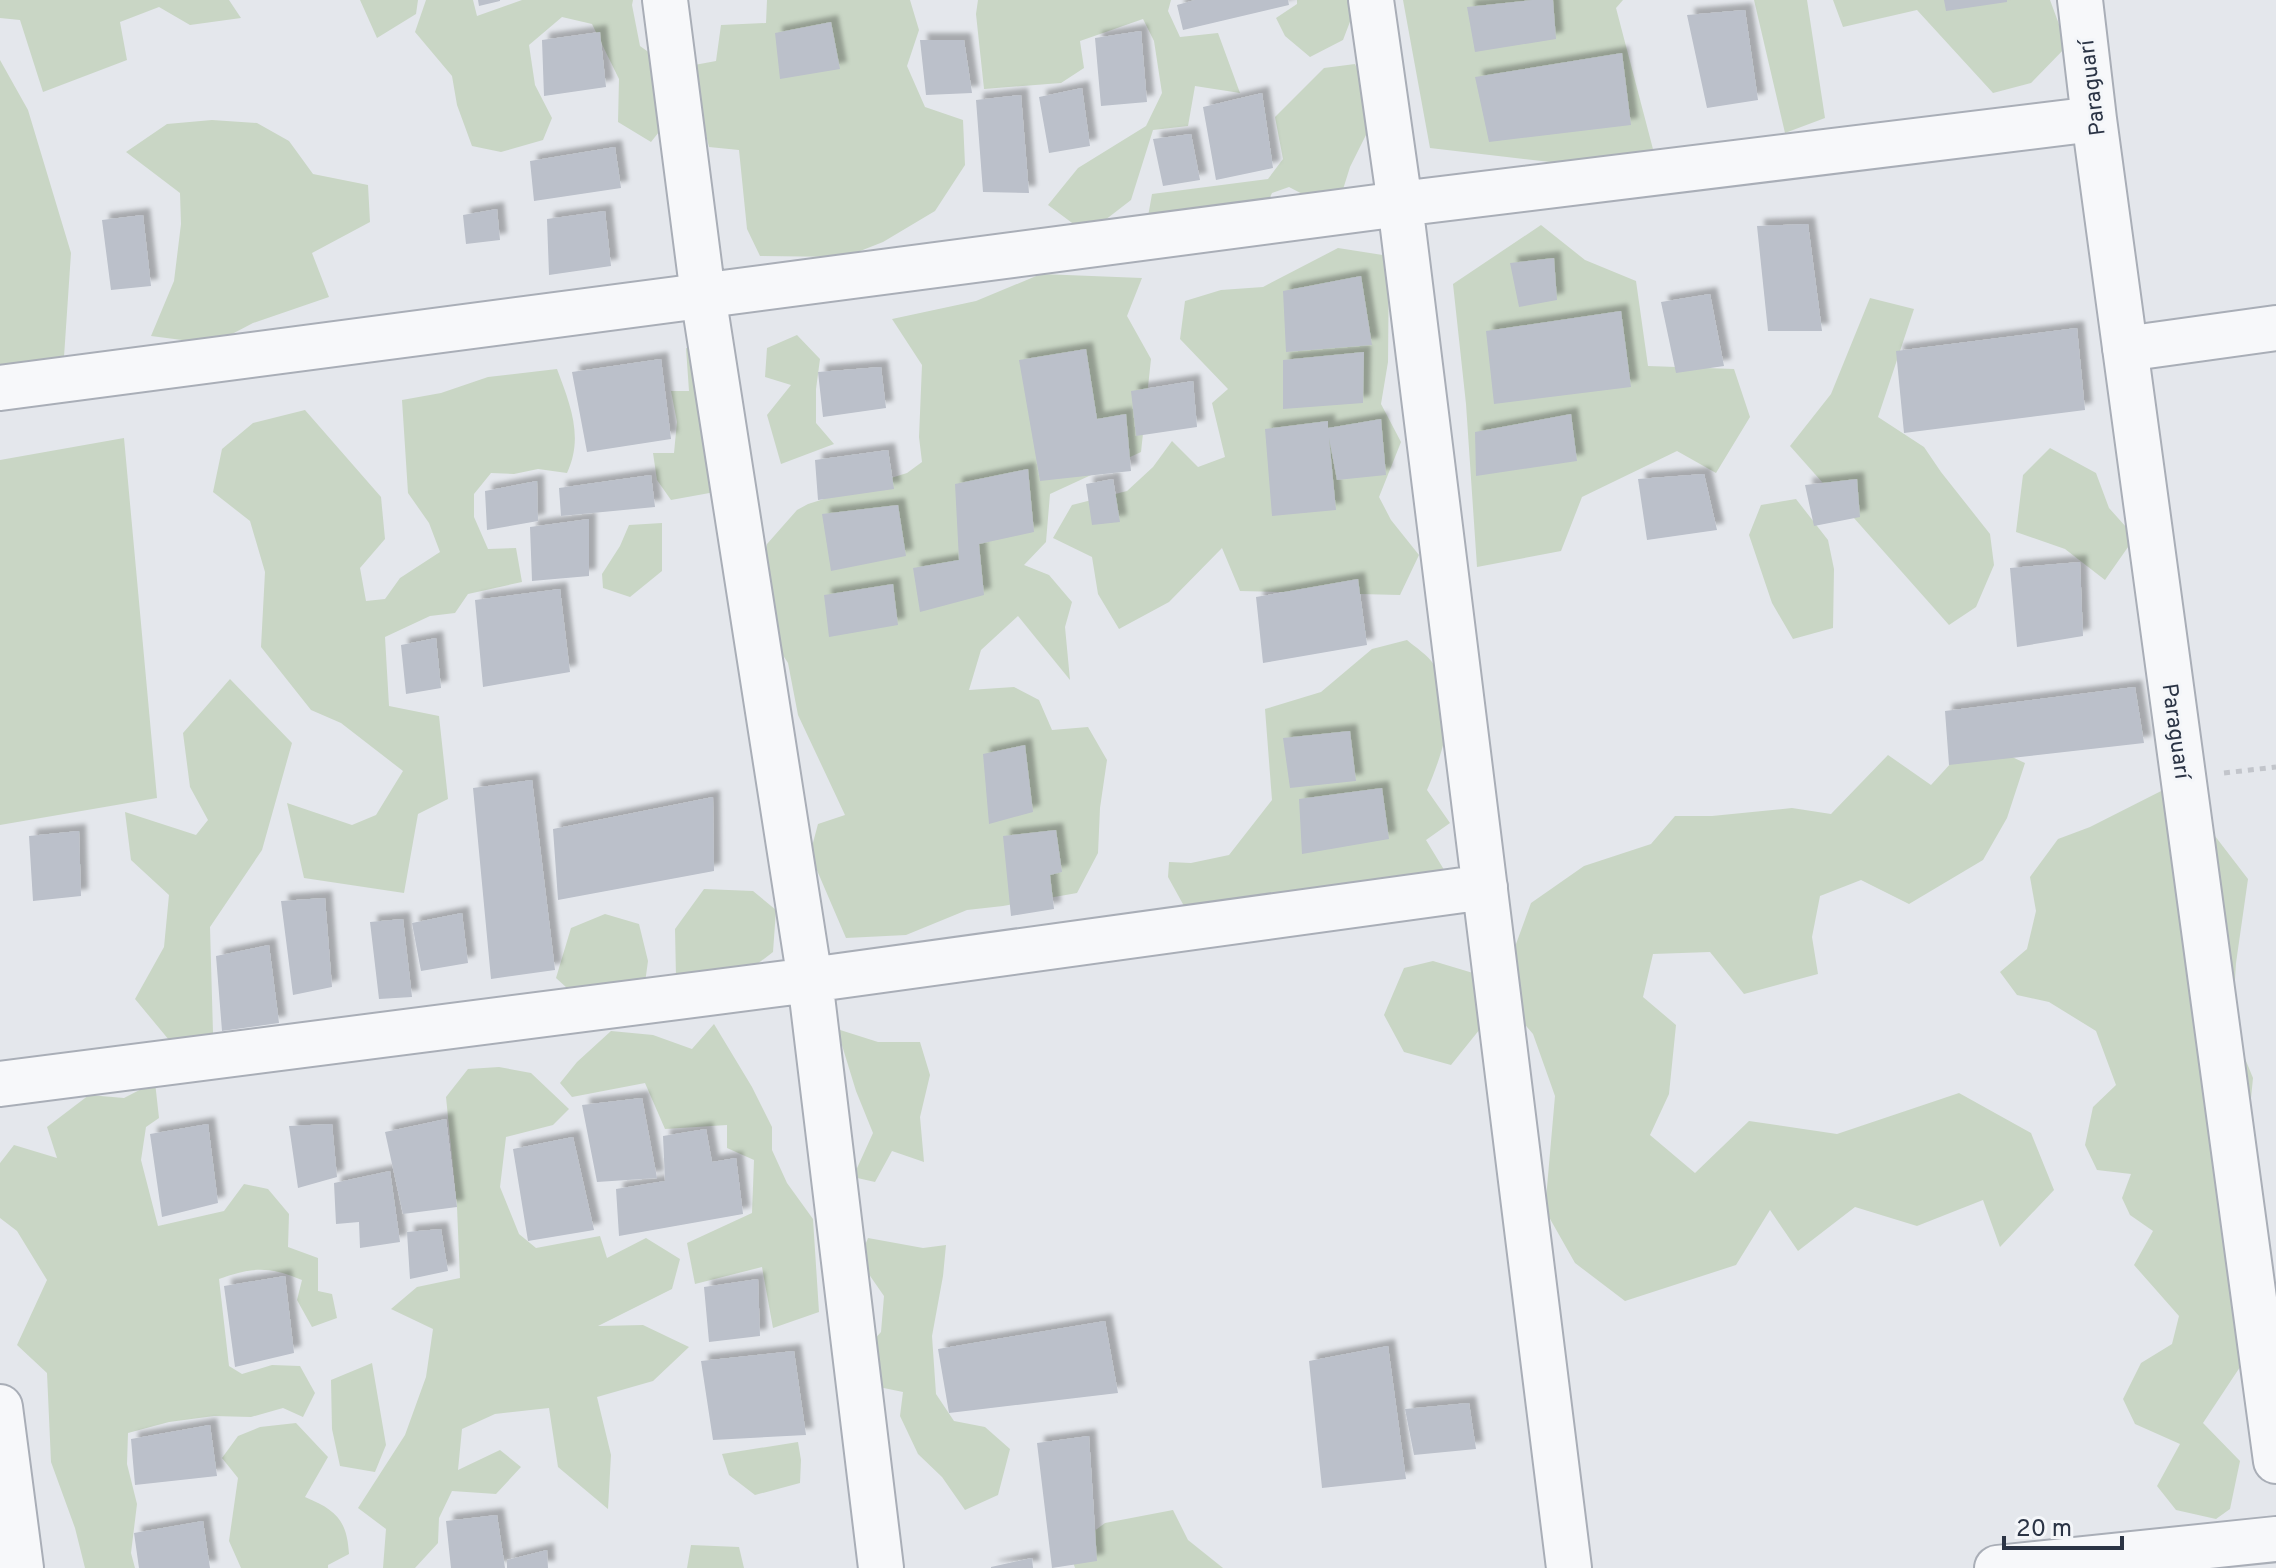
<svg xmlns="http://www.w3.org/2000/svg" width="2276" height="1568" font-family="Overpass,sans-serif">
<style>
.green{fill:#c9d6c5}
.building{fill:#bbc0ca;filter:url(#shadow)}
.lines{fill:none;stroke-linecap:round;stroke-linejoin:round}
.minor-casing{stroke:#a9aeb7;stroke-width:48}
.path{stroke:#c2c5cb;stroke-width:5;stroke-dasharray:6 6;stroke-linecap:butt}
.minor{stroke:#f7f8fa;stroke-width:44}
.labels{text-anchor:middle;stroke-width:6;stroke-linejoin:round;paint-order:stroke}
.street-label{font-size:22px;fill:#2b3445;stroke:#f4f6f9}
</style>
<defs>
<filter id="shadow"><feDropShadow dx="7" dy="-7" stdDeviation="2" flood-color="#0004"/></filter>
</defs>
<rect width="100%" height="100%" fill="#e4e7ec"/>
<path class="green" d="M0,0H229L241,18L190,25L159,7L120,22L127,60L43,92L20,20L0,18Z
M360,0H418L416,14L377,38Z
M426,0H473L477,16L522,0H633L632,5L640,46L668,66L670,118L651,142L618,122L619,79L592,24L562,17L529,45L535,85L552,118L543,140L501,152L472,146L457,105L452,76L415,32Z
M767,0H910L919,30L907,66L925,107L963,120L965,165L935,211L883,242L845,257L760,256L747,229L739,150L709,147L689,66L716,61L721,25L766,23Z
M978,0H1171L1168,11L1180,37L1218,33L1240,93L1195,86L1188,126L1153,130L1131,200L1087,234L1048,205L1078,168L1146,126L1162,93L1154,41L1143,19L1080,41L1084,68L1061,83L984,89L976,14Z
M1297,0H1354L1356,6L1343,40L1310,57L1285,36L1276,18L1297,4Z
M1403,0H1623L1616,8L1654,153L1568,164L1430,148Z
M1754,0H1807L1825,118L1785,133Z
M1833,0H2050L2067,46L2031,83L1993,93L1917,10L1843,27Z
M0,60L28,110L71,253L64,357L0,367Z
M1355,64L1377,113L1350,167L1340,199H1312L1289,187L1272,193L1264,210L1147,222L1152,194L1268,179L1283,159L1275,117L1324,68Z
M212,120L257,123L289,141L313,174L368,185L370,222L312,253L329,297L253,323L213,344L151,336L174,281L181,224L180,193L126,152L167,124Z
M1541,225L1585,260L1636,281L1648,366L1734,369L1750,417L1716,473L1677,451L1582,497L1561,551L1477,567L1466,404L1453,284Z
M1338,248L1389,256L1388,362L1381,404L1401,442L1379,497L1391,520L1419,555L1400,595L1240,591L1222,548L1169,602L1119,629L1098,594L1092,557L1053,538L1072,505L1127,491L1153,467L1172,441L1198,467L1225,457L1212,403L1228,389L1180,339L1185,301L1221,290L1263,287Z
M1041,274L1142,278L1127,316L1151,359L1141,452L1050,494L1046,542L1024,565L1049,575L1072,602L1065,627L1070,680L1018,616L981,650L969,690L1014,687L1039,700L1052,730L1088,727L1107,760L1100,808L1098,853L1077,893L1003,906L967,910L906,935L846,938L810,854L818,824L845,815L798,715L788,663L752,608L767,544L797,510L808,504L907,473L922,462L919,437L922,365L892,319L976,301Z
M1870,298L1914,309L1878,417L1924,447L1941,472L1990,534L1994,565L1976,607L1949,625L1790,446L1831,394Z
M797,335L820,359L816,389V423L834,444L781,464L767,415L791,385L765,377L767,348Z
M686,348L701,350L715,492L671,500L657,480L653,453H674L677,422L671,391H689Z
M557,369C570,404 584,437 567,473L538,469L514,474L491,473L474,494V517L488,549L516,548L522,582L468,594L455,613L430,616L385,637L389,706L439,716L448,799L418,814L404,893L304,878L287,803L352,825L376,815L403,771L341,723L311,710L261,647L265,572L250,521L213,492L222,449L253,423L305,410L381,497L385,539L360,568L366,601L385,599L400,578L440,552L429,523L408,493L402,400L441,393L488,377Z
M124,438L157,798L0,825V460Z
M2050,448L2096,473L2109,508L2135,537L2105,580L2065,549L2016,532L2023,475Z
M1796,499L1828,540L1834,569L1833,628L1793,639L1772,603L1749,535L1761,505Z
M662,523V571L630,597L603,588L602,574L620,546L629,525Z
M1407,640C1415,647 1428,655 1434,665C1460,704 1444,750 1427,790L1450,823L1426,840L1446,873L1184,906L1168,877L1169,862L1191,863L1229,855L1272,800L1265,709L1321,692L1372,649Z
M230,679L292,743L262,850L210,927L213,1033L169,1040L135,999L164,947L169,895L131,860L125,812L196,835L208,820L190,787L183,733Z
M1973,739L2025,763L2007,818L1983,860L1909,904L1861,880L1820,896L1812,937L1818,974L1744,994L1710,952L1653,954L1643,997L1676,1025L1669,1094L1650,1135L1695,1173L1749,1121L1837,1134L1959,1093L2031,1133L2054,1190L2000,1247L1983,1200L1917,1226L1855,1207L1798,1251L1770,1210L1736,1265L1625,1301L1575,1263L1545,1210L1555,1096L1533,1034L1498,993L1531,903L1584,866L1651,844L1675,816H1712L1792,808L1831,814L1888,755L1931,785Z
M2175,784L2248,879L2236,963L2232,1027L2253,1078L2246,1149L2244,1361L2203,1423L2240,1461L2230,1509L2216,1519L2176,1510L2157,1486L2180,1444L2135,1424L2123,1399L2141,1363L2172,1344L2179,1316L2134,1265L2153,1231L2130,1215L2122,1198L2131,1174L2097,1170L2085,1145L2093,1107L2116,1085L2096,1031L2049,1002L2017,995L2000,972L2027,949L2036,911L2030,877L2058,839L2090,827Z
M704,889L753,891L776,910L773,952L731,984L676,977L675,929Z
M605,914L639,924L648,961L644,990L578,998L556,978L571,928Z
M1433,961L1473,973L1480,1029L1451,1065L1404,1052L1384,1015L1404,968Z
M714,1024L752,1087L772,1127V1150L787,1183L813,1219L819,1312L773,1328L762,1267L695,1284L687,1243L752,1213L754,1160L727,1148V1125L665,1129L645,1083L572,1097L560,1083L577,1062L611,1031L653,1035L692,1049Z
M837,1029L878,1042H920L930,1075L920,1117L924,1162L892,1151L875,1182L853,1177L873,1133L856,1091Z
M499,1067L531,1073L569,1109L553,1125L506,1137L500,1187L519,1234L536,1248L600,1236L607,1258L646,1238L680,1259L672,1289L598,1326L643,1325L689,1347L653,1381L597,1397L611,1455L608,1509L558,1467L549,1408L495,1414L462,1429L458,1470L500,1450L521,1467L496,1494L452,1491L439,1518L438,1543L415,1568H383L386,1529L358,1508L405,1435L426,1377L433,1329L391,1309L417,1287L460,1278L457,1207L446,1097L468,1069Z
M155,1082L159,1118L146,1127L141,1160L158,1226L224,1211L244,1184L268,1189L289,1214L288,1247L318,1258V1291L332,1294L337,1318L312,1327L297,1300L302,1280C268,1266 253,1267 219,1279L229,1366L242,1374L272,1365L300,1366L315,1393L303,1417L283,1408L251,1417L214,1416L169,1422L128,1433L127,1464L137,1504L131,1553L135,1568H85L75,1528L51,1462L47,1373L17,1345L47,1280L17,1231L0,1218V1163L14,1145L57,1158L47,1127L89,1095L124,1098Z
M868,1238L923,1248L946,1245L943,1276L932,1336L936,1394L954,1421L985,1427L1010,1449L998,1495L965,1510L942,1477L918,1454L900,1416L903,1392L874,1386L862,1353L881,1332L884,1296L859,1260Z
M372,1363L386,1445L375,1472L340,1466L332,1429L331,1380Z
M296,1423L328,1457L305,1497C336,1510 347,1520 349,1554L328,1565V1568H241L229,1541L238,1478L222,1458L238,1436L260,1427Z
M798,1442L801,1460L800,1483L755,1495L729,1475L722,1454Z
M1173,1510L1188,1540L1223,1568H1075L1069,1550L1105,1523Z
M691,1545L739,1547L744,1568H687Z"/>
<path class="building" d="M478,0H500V1L479,6Z
M1195,0H1288L1289,5L1183,30L1177,5Z
M1532,0H1553L1556,39L1475,52L1467,7Z
M1944,0H2007V2L1946,11Z
M1745,10L1758,100L1707,108L1687,15Z
M831,22L840,69L780,79L775,33Z
M1141,31L1147,102L1101,106L1095,38Z
M600,32L606,87L544,96L542,40Z
M920,40H964L972,93L926,95Z
M1622,53L1631,125L1489,142L1475,77Z
M1082,88L1090,146L1049,153L1039,97Z
M1262,93L1273,168L1216,180L1203,107Z
M1021,95L1029,193L983,192L976,100Z
M1191,134L1200,180L1163,186L1153,139Z
M615,147L621,188L534,201L530,161Z
M497,209L500,240L466,244L463,215Z
M605,211L611,266L549,275L547,219Z
M143,215L151,286L111,290L102,220Z
M1808,224L1822,331H1768L1757,226Z
M1554,258L1557,300L1519,307L1510,263Z
M1361,276L1372,345L1286,352L1283,291Z
M1710,294L1724,366L1676,373L1661,302Z
M1621,311L1631,387L1494,404L1486,331Z
M2077,328L2085,410L1904,433L1896,351Z
M1086,349L1097,419L1126,414L1131,471L1040,481L1019,360Z
M1364,352L1363,403L1283,409V360Z
M661,359L671,439L587,452L572,372Z
M881,367L886,408L823,417L818,372Z
M1193,381L1197,427L1136,436L1131,391Z
M1571,414L1577,461L1476,476L1475,432Z
M1381,419L1386,475L1337,480L1329,438L1336,510L1272,516L1265,429L1328,421V428Z
M888,450L894,489L818,500L815,460Z
M1028,469L1034,532L979,544L984,595L920,612L913,568L959,560L955,484Z
M1704,474L1717,530L1647,540L1638,479Z
M651,475L655,507L561,516L559,488Z
M1113,479L1120,522L1092,525L1086,484Z
M1857,479L1860,517L1814,526L1805,485Z
M537,481L538,521L487,530L485,491Z
M898,505L906,556L831,571L822,514Z
M589,519V576L532,581L530,527Z
M2080,562L2083,636L2017,647L2010,568Z
M1358,579L1367,645L1263,663L1256,597Z
M893,584L898,625L829,637L824,595Z
M560,589L570,672L483,687L475,600Z
M436,638L441,688L406,694L401,645Z
M2135,687L2144,743L1949,765L1945,711Z
M1350,731L1356,781L1290,788L1283,738Z
M1025,745L1033,812L989,824L983,754Z
M532,780L555,970L491,979L473,788Z
M1382,788L1389,839L1302,854L1299,799Z
M713,797L714,871L558,900L553,829Z
M1056,830L1062,872L1050,875L1054,909L1011,916L1003,836Z
M79,831L81,896L33,901L29,836Z
M325,898L332,987L293,995L281,901Z
M462,913L468,963L421,971L412,923Z
M403,919L412,997L379,999L370,922Z
M269,945L279,1023L222,1031L216,956Z
M642,1098L657,1178L597,1182L582,1105Z
M446,1119L457,1207L403,1214L385,1132Z
M208,1124L218,1203L162,1217L150,1134Z
M332,1124L337,1177L298,1188L289,1126Z
M706,1129L712,1162L736,1158L743,1214L619,1236L616,1189L665,1181L663,1136Z
M573,1137L594,1230L528,1241L513,1149Z
M390,1171L400,1242L360,1248L359,1222L336,1224L334,1183Z
M441,1229L448,1271L410,1279L407,1232Z
M285,1276L294,1353L235,1367L224,1286Z
M758,1279L760,1336L709,1342L704,1287Z
M1105,1321L1118,1393L949,1413L938,1349Z
M1388,1346L1406,1479L1322,1488L1309,1361Z
M794,1351L806,1435L713,1440L701,1361Z
M1469,1403L1476,1449L1414,1455L1405,1409Z
M210,1425L217,1476L135,1485L131,1439Z
M1089,1436L1097,1561L1052,1568L1037,1443Z
M497,1515L505,1568H451L446,1521Z
M203,1521L210,1568H139L134,1533Z
M547,1550L548,1568H507V1560Z
M1032,1558L1033,1568H991V1567Z"/>
<g class="lines">
<g class="minor-casing">
<path id="minor" d="M665,0L703,295L810,980L881,1568
M1371,0L1400,204L1569,1568
M2080,0L2094,119L2276,1461
M2125,349L2276,328
M0,388L1400,204L2094,119
M0,1084L810,980L1485,887
M0,1407L21,1568
M1997,1568L2276,1539"/>
</g>
<path class="path" d="M2224,773L2276,767"/>
<use href="#minor" class="minor"/>
</g>
<g class="labels">
<g class="street-label">
<text transform="translate(2091 88) rotate(-97)" y="8">Paraguarí</text>
<text transform="translate(2177 731) rotate(82)" y="8">Paraguarí</text>
</g>
</g>
<path d="M2004 1536v12h118v-12" fill="none" stroke="#2b3445" stroke-width="4"/>
<text x="2016" y="1536" font-size="24" fill="#2b3445" stroke="#f4f6f9" stroke-width="6" paint-order="stroke">20 m</text>
</svg>
